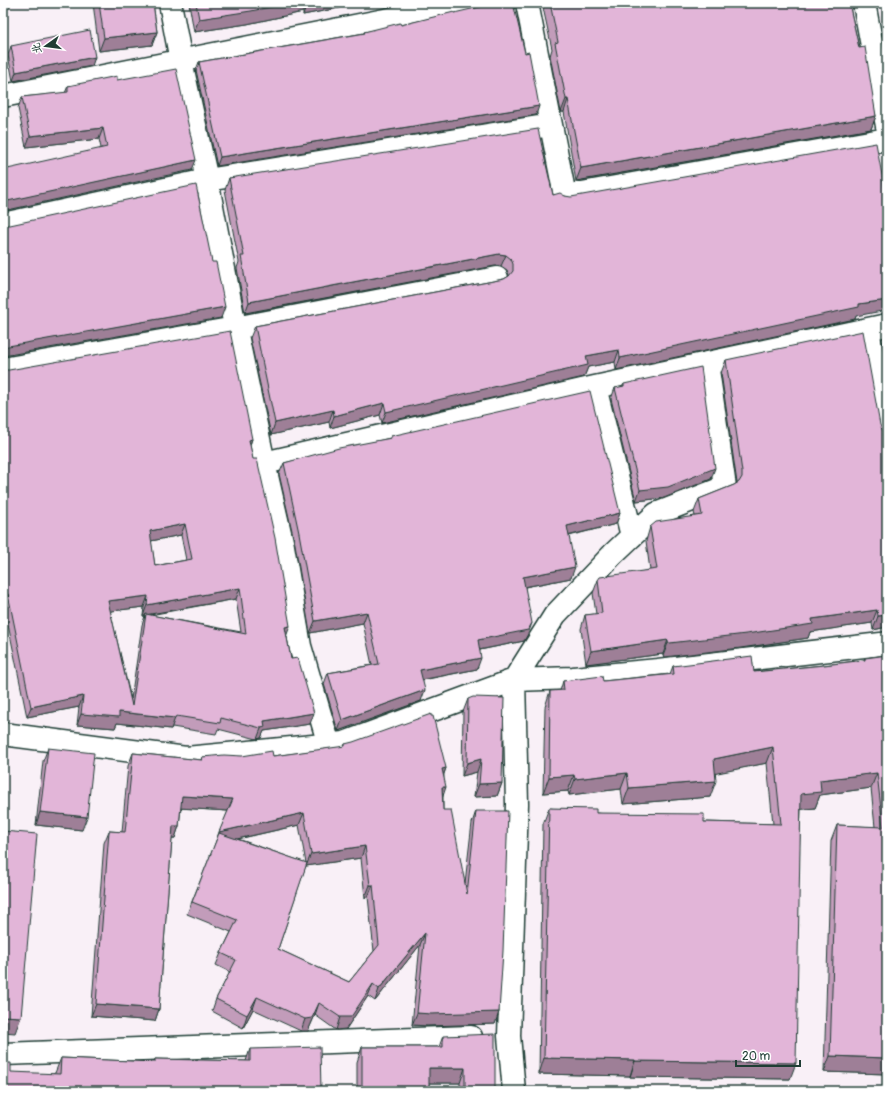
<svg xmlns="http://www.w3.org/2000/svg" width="890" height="1094" font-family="Pangolin,'LXGW WenKai TC',sans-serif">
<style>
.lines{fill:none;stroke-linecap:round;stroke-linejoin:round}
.minor-casing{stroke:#1f3d34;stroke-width:25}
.minor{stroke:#fff;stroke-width:22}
.wall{fill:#c29cba;stroke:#1f3d34;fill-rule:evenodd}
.shaded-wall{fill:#9e7f97;stroke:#1f3d34}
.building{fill:#e2b5d8;stroke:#1f3d34;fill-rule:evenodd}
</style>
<rect width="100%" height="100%" fill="#f9f0f7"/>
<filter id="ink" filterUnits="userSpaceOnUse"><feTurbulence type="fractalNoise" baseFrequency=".025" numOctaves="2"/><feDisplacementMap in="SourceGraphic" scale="8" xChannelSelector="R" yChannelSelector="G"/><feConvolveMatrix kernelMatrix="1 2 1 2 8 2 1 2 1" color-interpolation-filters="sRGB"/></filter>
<g filter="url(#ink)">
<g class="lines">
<g class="minor-casing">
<path id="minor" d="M170,3L181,61L207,180L233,316L264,463L595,387L887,325
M527,3L565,196L887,139
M864,3L887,126
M3,96L470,3
M3,224L207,180L551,125
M868,329L887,436
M3,369L235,328L497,278
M595,387L632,536
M264,463L283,546L300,646L329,745
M3,734L186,758L344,743L514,680L573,678L658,670L881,644L887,643
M3,1054L471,1037
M514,1091L509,1036L517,804L514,680L555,615L613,554L632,536L656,514L725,487L707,363"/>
</g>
<use href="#minor" class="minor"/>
</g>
<path class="wall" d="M93,3H153L157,32L152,45L99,51Z
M189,3H364L303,15V12L247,24L194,32Z
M542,3H849L859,48L876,116L871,129L576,181L564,112H561L550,56L552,49Z
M454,13L536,115L217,166L196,70L199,62L364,33V32L401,25Z
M11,46L92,66L13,81L8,55Z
M117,80L192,170L101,148L99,139L26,147L18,108L22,97L65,93L68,86Z
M229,178L553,195L565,196L856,316L855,319L616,370L615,362L588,367L584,377L382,423L380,415L330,428L329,422L271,435L250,338L255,326L504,279L509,276V275L507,270L501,266H495L245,313L237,268L239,262L225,190Z
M887,334V364L883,344Z
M726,360L887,627L873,630L872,623L810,632L808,638L741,648L665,657L663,656V654L586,664L581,629L585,615L596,614L593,593L598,580L650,570L646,541L650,527L695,516L694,512L699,499L734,485L737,483L721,373Z
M3,370L252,439L250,445L291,659L310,724L264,731L261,738L257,739L218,729L216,734L172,727L171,729L117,723L115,728L77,725L79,707L27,717L4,605H3ZM181,535L186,560L155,566L151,541ZM236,599L241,632L150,615ZM144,607L143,616H145L142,625L131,699L110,611Z
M624,384L711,479L664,498L636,501L611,399L615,388L622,387Z
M391,436L620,513L616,524L569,536L571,578L525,587L528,634L524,641L480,650L477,669L423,680L421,701L338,731L324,684L328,673L372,665L363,623L310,633L295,544L279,474L284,463L390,438Z
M887,655V1074L824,1072L831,841L837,825L875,827L871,788L820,795L815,808L801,809L790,1079L630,1077V1076L539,1074L543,824L549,808L596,813L704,822L773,824L767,763L715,773L710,797L623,804L621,789L569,795L568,791L543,793L545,707L550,691H560L563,681H603L670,674L673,666L754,672L824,665L864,660L865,658Z
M468,699L502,783L497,796L474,797L477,772L462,776L463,712Z
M345,744L446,768L444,774L443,797V810L465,883L472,823L476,811L499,1012L495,1024L427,1026L412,1025L420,945L375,1001L368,996L346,1029L336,1030L315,1015L308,1031H301L253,1009L243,1028L212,1011L216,999L230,972L216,965L221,953L231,932L187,914L228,811L181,808L179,826L175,838H172L159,1009L155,1021L91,1016L104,843L109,831L122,832L128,766L133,753L201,760L202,757L273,756L344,747ZM299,825L306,863L238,839ZM361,858L365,898L368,897L374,951L349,982L278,949L306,865V866Z
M48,748L82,830L36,825L43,761Z
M443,1036L495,1091H460V1083H429V1091H357V1062L362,1047H439Z
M250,1049L321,1091H3L55,1073L61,1058L154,1062L155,1059L246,1061Z"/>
<path class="shaded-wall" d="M3,3H10L8,9L3,10Z
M290,3H306L303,12L247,24L194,32L199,19Z
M308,3H364L303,15Z
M157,32L152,45L99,51L104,38Z
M95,57L92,66L13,81L16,72Z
M566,99H568L564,112H561Z
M539,106L536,115L217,166L220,157Z
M876,116L871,129L576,181L581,168Z
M103,128L99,139L26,147L30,136Z
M196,160L192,170L3,211V202L4,201Z
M499,254L506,255L501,266H495L245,313L249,302Z
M887,300V310L856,316L855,319L616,370L620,358L859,304Z
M225,307L221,318L3,356V347L5,346Z
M619,350L615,362L588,367L584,377L382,423L386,412L586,356Z
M384,403L380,415L330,428L334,416Z
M333,410L329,422L271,435L275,423Z
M252,439L248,450L249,440Z
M715,468L711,479L664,498L636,501L640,490Z
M620,513L616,524L563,537L567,526Z
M185,524L181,535L146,542L150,531Z
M575,567L571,578L519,588L523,577Z
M240,588L236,599L145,615L146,614L145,616H143L147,605Z
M8,594L4,605H3V595Z
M148,596L144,607L104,612L108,601Z
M877,610L872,623L810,632L808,638L741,648L665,657L663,656L668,643L812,619Z
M367,612L363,623L310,633L315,621Z
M887,615V627L873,630L878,616Z
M532,623L528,634L524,641L474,651L478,640Z
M290,626L286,637L285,627Z
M668,640L663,654L586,664L591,651Z
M481,658L477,669L416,681L420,670Z
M425,690L421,701L338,731L342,720Z
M83,696L79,707L27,717L31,707Z
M119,712L175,718L171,729L117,723L115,728L77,725L81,714Z
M314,713L310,724L264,731L261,738L257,739L264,721Z
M773,747L767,763L708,775L714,759Z
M481,759L477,772L462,776L467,763Z
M446,768L441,781L442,769Z
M627,773L621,789L569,795L575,779Z
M877,773L871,788L820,795L815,808L795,810L801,794L820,780Z
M574,775L568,791L543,793L549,777Z
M716,781L710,797L623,804L629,788Z
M502,783L497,796L474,797L479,784Z
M442,787H446L442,799Z
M182,796L233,799L228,811L178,808Z
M40,812L87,817L82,830L36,825Z
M304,813L299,825L215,844L219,832Z
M173,826H179L175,838H169Z
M365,846L361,858L306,866L311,854Z
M370,885H373L368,897L365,898Z
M425,933L420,945L375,1001L379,989Z
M373,984L368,996L346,1029L336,1030L340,1017Z
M257,997L253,1009L243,1028L247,1015Z
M319,1003L315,1015L308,1031H301L305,1019Z
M96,1004L159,1009L155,1021L91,1016Z
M499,1012L495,1024L427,1026L412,1025L417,1013Z
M3,1016L21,1017L15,1033L3,1032Z
M830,1056L887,1058V1074L824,1072Z
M544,1058L635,1060L630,1076L539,1074Z
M635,1061L796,1063L790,1079L630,1077Z
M429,1068H465L460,1083H423Z
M124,1088L154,1089L153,1091H123Z"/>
<path class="building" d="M99,3H153L157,32L104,38Z
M196,3H290L251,11L199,19Z
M497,3H513L525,53L529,52L539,106L220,157L199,62L365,33L364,32L400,23L401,25L454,12V13Z
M550,3H849L859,48L865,47L876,116L581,168L568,99H566L555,43L558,42Z
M90,30L95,57L16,72L11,46Z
M176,69L196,160L3,202V170L107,147L103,128L30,136L22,97L68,92V86L117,76V80Z
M538,129L553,195L560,193L565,196L571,197L876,143L887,202V300L859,304V307L620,358L619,350L586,356L588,365L386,412L384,403L334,416L333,410L275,423L255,326L504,279L509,276L513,271V264L511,259L506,255L499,254L249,302L241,256H244L229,178Z
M196,185L212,262H216L225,307L3,347V225H10Z
M230,331L252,439L249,440L253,459H257L275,538L290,626L285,627L291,659L298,658L314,713L264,721L265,727L261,728L221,718L220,723L176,716L175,718L119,712V717L81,714L83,696L31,707L8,594L3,595V370H9ZM185,524L192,559L155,566L150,531ZM240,588L246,634L146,614L132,706L108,601L148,596L147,605Z
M863,331L880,425L883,431L887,434V615L878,616L877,610L812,619L813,624L746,634L670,643H668V640L591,651L585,615L602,613L598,580L600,577L657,569L650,527L656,522L702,515L699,499L734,485L739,482L742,477V472L726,360Z
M701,367L715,468L668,487L640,490L615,388L624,386V384Z
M590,391L620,513L567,526L575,567L523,577L532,623L528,630L478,640L481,658L420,670L425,690L342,720L328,673L379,664L367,612L315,621L299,533L284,463L339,448L391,438V436Z
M887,655V1058L830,1056L837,825L883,827L877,773L820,780L821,792L801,794L796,1063L635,1061V1060L544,1058L549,808L596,809V813L704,814V822L781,824L773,747L714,759L716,781L629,788L627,773L575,779L574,775L549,777L550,691L564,690L563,681L602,676L603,681L674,674L673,666L752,656L754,672L824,665L865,660V658Z
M473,697L504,698L502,783L479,784L481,759L467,763L468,699Z
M431,714V716H433L446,768L442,769L446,787H442L443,810H451L467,894L476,811H508L503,951L499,1012L431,1014L417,1013L425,933L379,989L373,984L351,1017H340L319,1003L312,1018L305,1019L257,997L247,1015L216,999L236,960L221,953L237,920L192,902L219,833L307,863L278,949L349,982L379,945L373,885H370L365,846L311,854L304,813L219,832L233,799L182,796L179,826H173L159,1009L96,1004L109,831L125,832L133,753L202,760V757L224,755L242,756L272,751L273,756L345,746V744L353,742Z
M3,731H6L3,776Z
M48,748L94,753L87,817L40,812Z
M3,831L37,834L21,1017L3,1016Z
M495,1034V1091H465V1068H429V1091H362V1047H443V1036Z
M320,1047L321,1091H154V1089L124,1088V1091H3V1063H11V1072L60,1074L61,1058L155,1062V1059L250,1061V1049Z"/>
</g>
<rect width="890" height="1094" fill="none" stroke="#fff" stroke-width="16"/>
<rect x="8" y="8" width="874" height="1078" fill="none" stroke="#1f3d34" stroke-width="1.5" filter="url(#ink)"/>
<g transform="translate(46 46) rotate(256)" stroke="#ffffff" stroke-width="3" paint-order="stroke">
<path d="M0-3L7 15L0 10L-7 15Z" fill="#1f3d34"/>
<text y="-6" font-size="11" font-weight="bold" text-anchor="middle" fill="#1f3d34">北</text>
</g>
<path d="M736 1060v6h64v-6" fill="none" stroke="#1f3d34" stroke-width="2"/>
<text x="742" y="1060" font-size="12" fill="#1f3d34" stroke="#ffffff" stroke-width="3" paint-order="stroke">20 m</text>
</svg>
